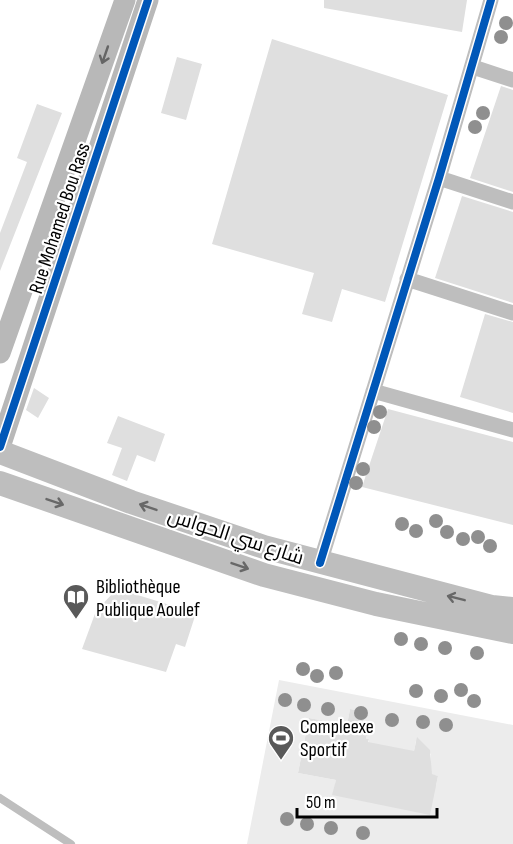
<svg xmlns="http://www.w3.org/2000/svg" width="513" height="844" font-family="'Sofia Sans Condensed',Cairo,sans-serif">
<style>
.green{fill:#ececec;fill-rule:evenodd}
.building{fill:#dfdfdf}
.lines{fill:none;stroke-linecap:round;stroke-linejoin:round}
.lane{stroke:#bebebe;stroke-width:8}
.street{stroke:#bebebe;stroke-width:15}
.secondary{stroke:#b8b8b8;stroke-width:21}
.primary{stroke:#bebebe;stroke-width:24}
.cycleway-casing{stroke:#fff;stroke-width:11}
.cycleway{stroke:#0057b8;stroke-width:8}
.tree{fill:#8f8f8f}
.oneway{stroke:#656565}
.oneway2{stroke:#686868}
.labels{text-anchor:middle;stroke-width:4.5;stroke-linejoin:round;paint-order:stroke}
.street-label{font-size:20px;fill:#000;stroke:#fff}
.poi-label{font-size:20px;fill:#000;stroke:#fff;text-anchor:start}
</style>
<rect width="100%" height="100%" fill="#fff"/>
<path class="green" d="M279,680L513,725V844H247ZM350,709L365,712L362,728L368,729L366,739H369L362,771L333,795L336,780L298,773L309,718L347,725ZM416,741L431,754L430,774L438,776L436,786L427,785L414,751Z"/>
<path class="building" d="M324,0H467L462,32L324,8Z
M272,39L448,95L385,302L342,289L332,322L302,314L314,273L212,244Z
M177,57L202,64L186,120L161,113Z
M501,86L513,90V192L470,178Z
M37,104L62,113L0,271V233L27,162L17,158Z
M462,196L513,212V303L435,278Z
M485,314L513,322V413L460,397Z
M34,388L49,398L38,418L26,410Z
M388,409L513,442V525L362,487Z
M118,416L165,434L155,462L137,455L127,481L112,475L122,448L107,443Z
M114,592L131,593L196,613L185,647L176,644L166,672L82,649L96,611Z
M350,709L365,712L362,728L368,729L366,739H369L368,742L414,751L417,737L430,750L432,774L438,776L430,815L332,795L336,780L298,773L309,718L347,725Z"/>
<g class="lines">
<path class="lane" d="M0,798L71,844"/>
<path class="street" d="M473,67L513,80
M439,178L513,202
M407,279L513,313
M373,391L513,430
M320,563L439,178L491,0"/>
<path class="secondary" d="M0,353L125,0
M0,447L148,0"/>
<path class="primary" d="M0,452L131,502L264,547L492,607L513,609
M0,483L264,575L376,604L513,632"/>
<g class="cycleway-casing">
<path id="cycleway" d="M0,447L148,0
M320,563L439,178L491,0"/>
</g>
<use href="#cycleway" class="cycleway"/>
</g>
<g class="tree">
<circle cx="506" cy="23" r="7"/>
<circle cx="501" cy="37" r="7"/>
<circle cx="483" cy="113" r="7"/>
<circle cx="475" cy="127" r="7"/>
<circle cx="380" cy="412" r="7"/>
<circle cx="374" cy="427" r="7"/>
<circle cx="363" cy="469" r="7"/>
<circle cx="356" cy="483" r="7"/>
<circle cx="436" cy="521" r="7"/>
<circle cx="402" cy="524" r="7"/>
<circle cx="416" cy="531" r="7"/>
<circle cx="447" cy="532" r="7"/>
<circle cx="478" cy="537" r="7"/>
<circle cx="463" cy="539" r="7"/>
<circle cx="490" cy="546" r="7"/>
<circle cx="401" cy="639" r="7"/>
<circle cx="421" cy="644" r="7"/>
<circle cx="445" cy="648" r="7"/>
<circle cx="477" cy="653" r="7"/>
<circle cx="303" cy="669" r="7"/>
<circle cx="336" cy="673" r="7"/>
<circle cx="317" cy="676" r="7"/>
<circle cx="461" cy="690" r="7"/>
<circle cx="416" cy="691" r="7"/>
<circle cx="441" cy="696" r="7"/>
<circle cx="285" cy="700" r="7"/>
<circle cx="474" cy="701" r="7"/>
<circle cx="304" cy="705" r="7"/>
<circle cx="328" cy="709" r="7"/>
<circle cx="361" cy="713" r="7"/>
<circle cx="392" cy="720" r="7"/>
<circle cx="423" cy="722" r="7"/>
<circle cx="446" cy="725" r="7"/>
<circle cx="287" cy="819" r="7"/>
<circle cx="307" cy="824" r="7"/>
<circle cx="331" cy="828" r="7"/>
<circle cx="363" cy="833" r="7"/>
</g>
<defs><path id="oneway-shaft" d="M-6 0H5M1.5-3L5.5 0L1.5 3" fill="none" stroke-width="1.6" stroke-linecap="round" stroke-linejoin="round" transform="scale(1.5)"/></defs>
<use class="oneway" href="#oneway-shaft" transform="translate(105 55) rotate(109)"/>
<g class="oneway2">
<use href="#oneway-shaft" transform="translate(55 502) rotate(19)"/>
<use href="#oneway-shaft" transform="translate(148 507) rotate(-161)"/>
<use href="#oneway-shaft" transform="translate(240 566) rotate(19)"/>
<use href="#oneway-shaft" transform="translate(456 598) rotate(-166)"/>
</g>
<defs>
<g id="library-pin" transform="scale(1.35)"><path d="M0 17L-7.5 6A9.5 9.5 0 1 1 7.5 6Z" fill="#595959" stroke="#fff"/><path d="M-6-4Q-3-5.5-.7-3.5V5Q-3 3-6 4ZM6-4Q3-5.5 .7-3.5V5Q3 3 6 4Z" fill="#fff"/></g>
<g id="stadium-pin" transform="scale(1.35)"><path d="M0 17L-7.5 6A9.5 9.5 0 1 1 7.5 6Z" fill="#595959" stroke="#fff"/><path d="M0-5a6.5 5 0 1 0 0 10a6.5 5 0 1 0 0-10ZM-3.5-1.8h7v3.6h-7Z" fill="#fff"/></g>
</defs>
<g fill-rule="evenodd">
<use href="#library-pin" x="76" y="597"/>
<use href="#stadium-pin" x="281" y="738"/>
</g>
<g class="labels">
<g class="street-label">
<text transform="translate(59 218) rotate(-72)" y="7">Rue Mohamed Bou Rass</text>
<text transform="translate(236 536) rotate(18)" y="7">شارع سي الحواس</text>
</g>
<g class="poi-label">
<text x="96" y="593">Bibliothèque<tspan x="96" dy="23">Publique Aoulef</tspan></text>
<text x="300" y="733">Compleexe<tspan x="300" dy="23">Sportif</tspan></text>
</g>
</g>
<path d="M297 808v9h140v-9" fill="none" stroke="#000000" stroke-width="3"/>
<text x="306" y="808" font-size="18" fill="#000000" stroke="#ffffff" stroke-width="4.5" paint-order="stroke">50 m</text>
</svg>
